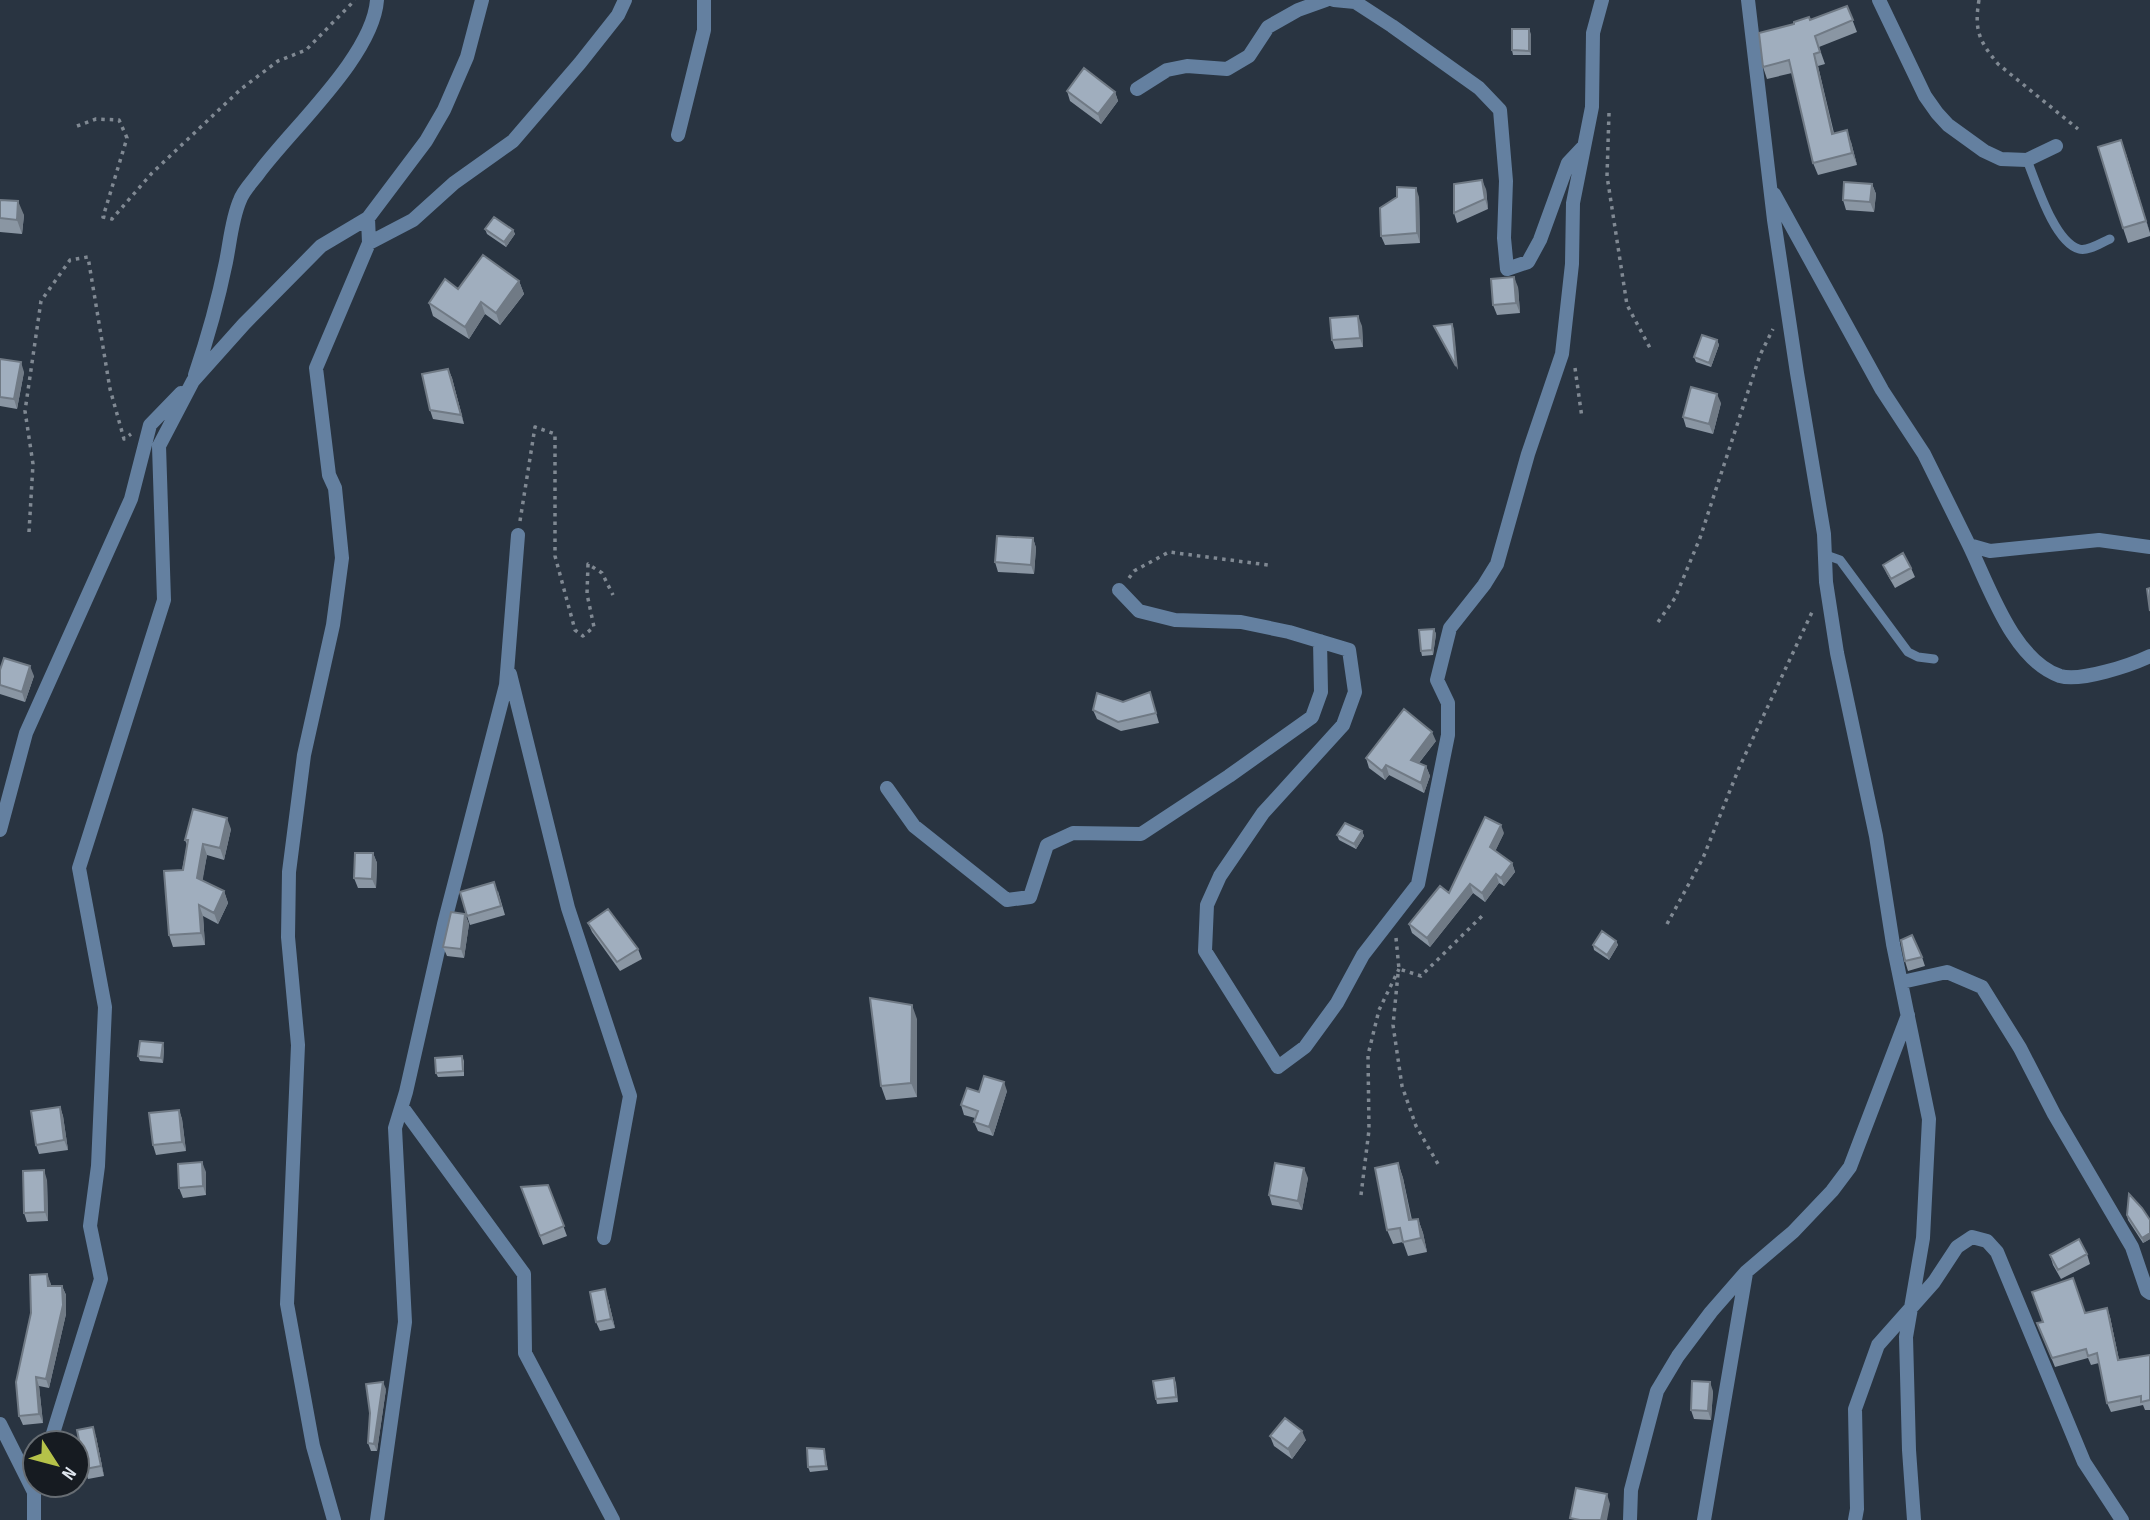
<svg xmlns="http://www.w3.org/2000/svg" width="2150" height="1520" font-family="'Sofia Sans Condensed',sans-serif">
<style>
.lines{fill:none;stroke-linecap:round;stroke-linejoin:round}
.path{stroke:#808993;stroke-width:3.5;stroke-dasharray:3.5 5;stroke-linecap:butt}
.service{stroke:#6480a0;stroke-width:9}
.minor{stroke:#6480a0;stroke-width:14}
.wall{fill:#8a96a3}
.shaded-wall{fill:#707a85}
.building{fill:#a0aebe;stroke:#707a85;stroke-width:2}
</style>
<rect width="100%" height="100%" fill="#293441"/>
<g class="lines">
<path class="path" d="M1979,0C1974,30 1979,41 1998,64L2078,129
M1609,113L1607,176L1627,305L1650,348
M77,126L96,119L119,120L127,138L103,217L112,219L152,173L241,89L278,61L306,50L355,0
M1575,368L1582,418
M520,521L535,427L555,434V556L575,630L583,636L594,627L587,594L588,564L602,573L613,595
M29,532L33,464L25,411L41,301L70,260L88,257L110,389L124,439L131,434
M1129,578L1134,571L1169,552L1268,565
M1658,622L1675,598L1700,538L1760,355L1773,329
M1667,924L1703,858L1739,768L1813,610
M1396,938L1399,969L1421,976L1482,916
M1398,974L1393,1025L1402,1086L1416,1126L1438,1164
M1361,1195L1369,1130L1368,1055L1379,1010L1399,969"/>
<path class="service" d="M2027,160C2036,182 2054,242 2079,249C2088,252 2102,242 2110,239
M1826,555L1840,560L1908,652L1918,657L1934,659"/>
<path class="minor" d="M1334,0L1355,2L1392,26L1479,88L1500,110L1506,181L1504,238L1507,269L1528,262L1540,240L1568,163L1584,146
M1748,0L1774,220L1797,373L1824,534L1826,582L1837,653L1876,836L1893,944L1929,1119L1923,1238L1906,1337L1909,1450L1914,1520
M1879,0L1925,96L1937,113L1948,125L1984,151L2001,159L2027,160L2056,146
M1137,89L1167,70L1187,66L1227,69L1249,56L1268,27L1298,10L1326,0
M678,135L704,30V0
M1774,194L1882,390L1924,454L1969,545L1990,551L2099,540L2150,547
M369,243L413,220L454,183L513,141L580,63L618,15L625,0
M195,375C208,337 218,301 226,262C230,242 232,218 240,200C243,191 252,182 258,174C291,129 373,56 377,0
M1969,545C1989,586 2013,660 2060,676C2081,682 2131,665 2150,656
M1119,590L1139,611L1175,620L1241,622L1289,632L1349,650L1355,692L1343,725L1263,813L1220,876L1207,905L1205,951L1278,1067L1305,1047L1337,1003L1363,955L1418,884L1448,735V703L1437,680L1450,628L1484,585L1497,564L1528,454L1562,354L1572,264L1573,203L1592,107L1593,33L1602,0
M510,674L568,908L630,1096L604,1238
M887,788L914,826L1007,900L1030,897L1047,845L1073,833L1141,834L1229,776L1312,717L1321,692L1320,641
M0,830L26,733L131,499L150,425L181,393
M1902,982L1947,972L1982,987L2020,1048L2054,1114L2132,1247L2147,1291L2150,1293
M402,1107L524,1274L525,1353L613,1520
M0,1424L34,1492V1520
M50,1443L101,1279L90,1226L98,1166L105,1007L79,868L164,600L159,446L193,381L244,324L321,246L368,218L426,141L444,110L467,57L482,0
M334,1520L313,1446L287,1304L298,1045L288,937L289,872L304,755L333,625L342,558L335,488L329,475L316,368L369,243L368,218
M377,1520L405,1322L395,1128L406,1092L444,924L506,685L518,535
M1630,1520L1631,1490L1657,1391L1678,1356L1711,1312L1746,1272L1793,1232L1832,1191L1850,1167L1908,1015
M1704,1520L1746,1273
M1855,1520L1857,1509L1855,1409L1878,1345L1934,1282L1957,1247L1972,1237L1987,1241L1997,1252L2084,1462L2122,1520"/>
</g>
<path class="wall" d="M1847,6L1857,32L1819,47L1825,64L1818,66L1834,133L1851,142L1857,165L1818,175L1813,163L1792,73L1767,79L1763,67L1794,24L1810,20Z
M1531,34V55H1513L1512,50Z
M1067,91L1115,92L1118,101L1101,124L1070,101Z
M2126,154L2150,233V236L2128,243L2123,228Z
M1872,184L1876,194L1874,212L1846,210L1843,200Z
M1486,189L1488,209L1457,223L1454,213Z
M1397,197H1419L1420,243L1385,245L1381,236Z
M0,200L24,215L22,234L0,232Z
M485,229L513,230L515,234L506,247L487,234Z
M519,281L524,294L500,325L485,314L469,339L433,316L429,303Z
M1518,287L1520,313L1497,315L1493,305Z
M1362,326L1363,347L1335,349L1332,340Z
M1717,340L1719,345L1711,367L1696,362L1694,357Z
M0,359L24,372L17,409L0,406Z
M448,369L452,378L464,424L433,419L430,410Z
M1721,403L1713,434L1686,427L1683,417Z
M1033,538L1036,548L1034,574L998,572L995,562Z
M1883,565L1911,568L1915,577L1895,588L1887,574Z
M1434,629L1436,634L1433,655L1422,656L1421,651Z
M0,670L34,676L25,702L0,694Z
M1150,692L1159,723L1121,731L1097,719L1093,710L1123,702Z
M1436,741L1419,763L1426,766L1430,776L1424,793L1389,775L1385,780L1369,768L1366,758Z
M231,829L224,860L207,855L202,881L224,891L228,903L218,924L203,916L205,945L173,947L169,935L187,845L185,840Z
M1362,831L1364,836L1356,849L1339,840L1337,835Z
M1504,833L1495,851L1512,863L1515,872L1504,886L1499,883L1485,902L1473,893L1430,947L1412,933L1409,924L1449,893Z
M373,853L377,863L376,888H358L354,878Z
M498,891L505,915L470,925L467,916Z
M465,914L469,924L464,958L447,956L443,947Z
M588,923L638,949L642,959L620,971L592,932Z
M1616,941L1618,945L1609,960L1594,950L1593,945Z
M1922,957L1925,966L1908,971L1905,961Z
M917,1019V1097L886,1100L881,1086Z
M164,1048L163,1063L140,1061L138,1056Z
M462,1056L464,1061V1076L438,1077L436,1073Z
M1007,1091L993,1136L978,1131L974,1122L975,1118L964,1115L961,1105L979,1092Z
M60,1107L63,1116L68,1150L39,1154L36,1145Z
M179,1110L182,1119L186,1151L156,1155L153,1145Z
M1398,1163L1403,1178L1412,1220L1418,1219L1423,1233L1427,1252L1408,1256L1403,1242L1393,1244L1387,1230Z
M206,1172V1195L183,1198L179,1188Z
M1308,1178L1302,1210L1272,1205L1269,1195Z
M47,1180L48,1221L27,1222L24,1213Z
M548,1185L567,1236L543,1245L521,1187Z
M2127,1215L2150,1220V1239L2143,1243L2128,1220Z
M2087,1254L2090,1264L2061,1279L2053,1265L2050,1255Z
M47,1274L51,1286H62L66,1295V1314L49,1388L39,1386L43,1423L23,1425L19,1416Z
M608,1299L615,1328L600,1331L596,1322Z
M2107,1308L2110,1317L2119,1360L2150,1355V1410H2145L2143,1405L2111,1412L2107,1403L2099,1363L2091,1365L2088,1358L2055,1367L2037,1323Z
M1174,1378L1176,1383L1178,1402L1157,1404L1156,1399Z
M386,1389L377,1451H371L368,1443Z
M1713,1391L1711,1420L1694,1419L1691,1410Z
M1270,1436L1306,1440L1292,1459L1274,1446Z
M96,1437L104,1476L88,1479L85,1469Z
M824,1449L828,1470L810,1472L808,1467Z"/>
<path class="shaded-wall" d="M1529,29L1531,34V55L1529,51Z
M1814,54L1818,66L1836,145L1832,134Z
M1115,92L1118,101L1101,124L1098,114Z
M1847,130L1851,142L1857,165L1852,153Z
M2121,140L2126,154L2150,233L2146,221Z
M1482,180L1486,189L1488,209L1485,199Z
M1872,184L1876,194L1874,212L1870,202Z
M1416,188L1419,197L1420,243L1417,233Z
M18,201L24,215L22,234L17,220Z
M513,230L515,234L506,247L504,242Z
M1514,277L1518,287L1520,313L1516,303Z
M519,281L524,294L500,325L496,313Z
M481,302L485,314L469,339L465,327Z
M1358,316L1362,326L1363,347L1360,338Z
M1452,324L1454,329L1458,370L1456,366Z
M1717,340L1719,345L1711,367L1709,363Z
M21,362L24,372L17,409L14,399Z
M448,369L452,378L464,424L461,415Z
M1717,394L1721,403L1713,434L1709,424Z
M1033,538L1036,548L1034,574L1031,565Z
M1434,629L1436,634L1433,655L1432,650Z
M30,666L34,676L25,702L22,692Z
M1432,732L1436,741L1414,769L1411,760Z
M1386,765L1389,775L1385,780L1382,771Z
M1426,766L1430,776L1424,793L1421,783Z
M227,818L231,829L224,860L220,848Z
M1501,825L1504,833L1493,856L1490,847Z
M1362,831L1364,836L1356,849L1354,844Z
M203,844L207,855L201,890L197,878Z
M373,853L377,863L376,888L372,879Z
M1512,863L1515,872L1504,886L1501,878Z
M1496,874L1499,883L1485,902L1482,893Z
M1470,884L1473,893L1430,947L1427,938Z
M224,891L228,903L218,924L214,913Z
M199,905L203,916L205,945L201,933Z
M465,914L469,924L464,958L461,949Z
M1616,941L1618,945L1609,960L1607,955Z
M912,1005L917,1019V1097L911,1083Z
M163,1043L164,1048L163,1063L161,1058Z
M1004,1082L1007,1091L993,1136L989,1127Z
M60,1107L63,1116L68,1150L64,1140Z
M179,1110L182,1119L186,1151L182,1142Z
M202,1162L206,1172V1195L203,1186Z
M1398,1163L1403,1178L1414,1235L1409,1220Z
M1304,1168L1308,1178L1302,1210L1298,1201Z
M44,1170L47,1180L48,1221L45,1212Z
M1418,1219L1423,1233L1427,1252L1421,1238Z
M2150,1233V1239L2143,1243L2142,1238Z
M47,1274L51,1284V1296L48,1286Z
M62,1286L66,1295V1314L49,1388L46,1379Z
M605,1289L608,1299L615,1328L611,1319Z
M2107,1308L2110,1317L2121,1369L2118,1360Z
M36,1377L39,1386L43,1423L39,1414Z
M383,1382L386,1389L377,1451L374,1444Z
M1710,1382L1713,1391L1711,1420L1708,1411Z
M93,1427L96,1437L104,1476L101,1466Z
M1302,1431L1306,1440L1292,1459L1288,1449Z
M1607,1494L1610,1504L1607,1520H1601Z"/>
<path class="building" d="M1847,6L1853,20L1815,36L1820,52L1814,54L1832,134L1847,130L1852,153L1813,163L1789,60L1763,67L1759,33L1794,24V22L1809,17L1810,20Z
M1512,29H1529V51L1512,50Z
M1084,68L1115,92L1098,114L1067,91Z
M2121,140L2146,221L2123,228L2098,147Z
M1482,180L1485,199L1454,213V184Z
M1844,182L1872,184L1870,202L1843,200Z
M1397,187L1416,188L1417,233L1381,236L1380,208L1397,197Z
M0,200L18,201L17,220L0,218Z
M494,217L513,230L504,242L485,229Z
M483,255L519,281L496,313L481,302L465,327L429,303L445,279L458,289Z
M1514,277L1516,303L1493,305L1491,279Z
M1358,316L1360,338L1332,340L1330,318Z
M1452,324L1456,366L1434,326Z
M1702,335L1717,340L1709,363L1694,357Z
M0,359L21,362L14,399L0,397Z
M448,369L461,415L430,410L422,374Z
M1691,387L1717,394L1709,424L1683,417Z
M997,536L1033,538L1031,565L995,562Z
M1903,553L1911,568L1891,579L1883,565Z
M2150,588V611L2147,589Z
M1434,629L1432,650L1421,651L1419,630Z
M4,658L30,666L22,692L0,685V670Z
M1150,692L1156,713L1118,722L1093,710L1097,693L1123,702Z
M1404,709L1432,732L1411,760L1426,766L1421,783L1386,765L1382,771L1366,758Z
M193,809L227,818L220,848L203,844L197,878L224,891L214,913L199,905L201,933L169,935L164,871L183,870L188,840H185Z
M1485,817L1501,825L1490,847L1512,863L1501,878L1496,874L1482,893L1470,884L1427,938L1409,924L1440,886L1449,893Z
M1345,823L1362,831L1354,844L1337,835Z
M355,853H373L372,879L354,878Z
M494,882L501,906L467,916L460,892Z
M608,909L638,949L617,962L588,923Z
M451,912L465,914L461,949L443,947Z
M1602,931L1616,941L1607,955L1593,945Z
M1912,935L1922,957L1905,961L1901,940Z
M870,998L912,1005L911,1083L881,1086Z
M140,1041L163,1043L161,1058L138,1056Z
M462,1056L463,1071L436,1073L435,1058Z
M984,1076L1004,1082L989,1127L974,1122L978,1111L961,1105L967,1088L979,1092Z
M60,1107L64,1140L36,1145L31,1111Z
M179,1110L182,1142L153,1145L149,1113Z
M202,1162L203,1186L179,1188L178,1164Z
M1275,1163L1304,1168L1298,1201L1269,1195Z
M1398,1163L1409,1220L1418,1219L1421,1238L1403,1242L1400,1228L1387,1230L1375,1168Z
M44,1170L45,1212L24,1213L23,1171Z
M548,1185L564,1226L540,1236L521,1187Z
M2129,1194L2142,1208L2150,1220V1233L2142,1238L2127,1215Z
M2079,1239L2087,1254L2058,1270L2050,1255Z
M47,1274L48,1286H62L63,1305L46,1379L36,1377L39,1414L19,1416L16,1382L31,1313L30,1275Z
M2073,1278L2085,1313L2107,1308L2118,1360L2150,1355V1400L2141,1402V1396L2107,1403L2097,1353L2088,1356L2086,1349L2052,1358L2037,1323L2043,1322L2032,1292Z
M605,1289L611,1319L596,1322L590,1292Z
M1174,1378L1176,1397L1156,1399L1153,1381Z
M1692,1381L1710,1382L1708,1411L1691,1410Z
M383,1382L374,1444L368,1443L370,1413L366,1384Z
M1285,1418L1302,1431L1288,1449L1270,1436Z
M93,1427L101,1466L85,1469L77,1430Z
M807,1448L824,1449L826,1466L808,1467Z
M1576,1488L1607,1494L1601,1520H1580L1570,1518Z"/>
<g transform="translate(56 1464) rotate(126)"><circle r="33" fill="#161b21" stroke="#676d73" stroke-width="2"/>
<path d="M0-5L12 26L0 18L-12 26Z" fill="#b5c249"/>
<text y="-10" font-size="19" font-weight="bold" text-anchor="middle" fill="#e0e7ef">N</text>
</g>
</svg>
